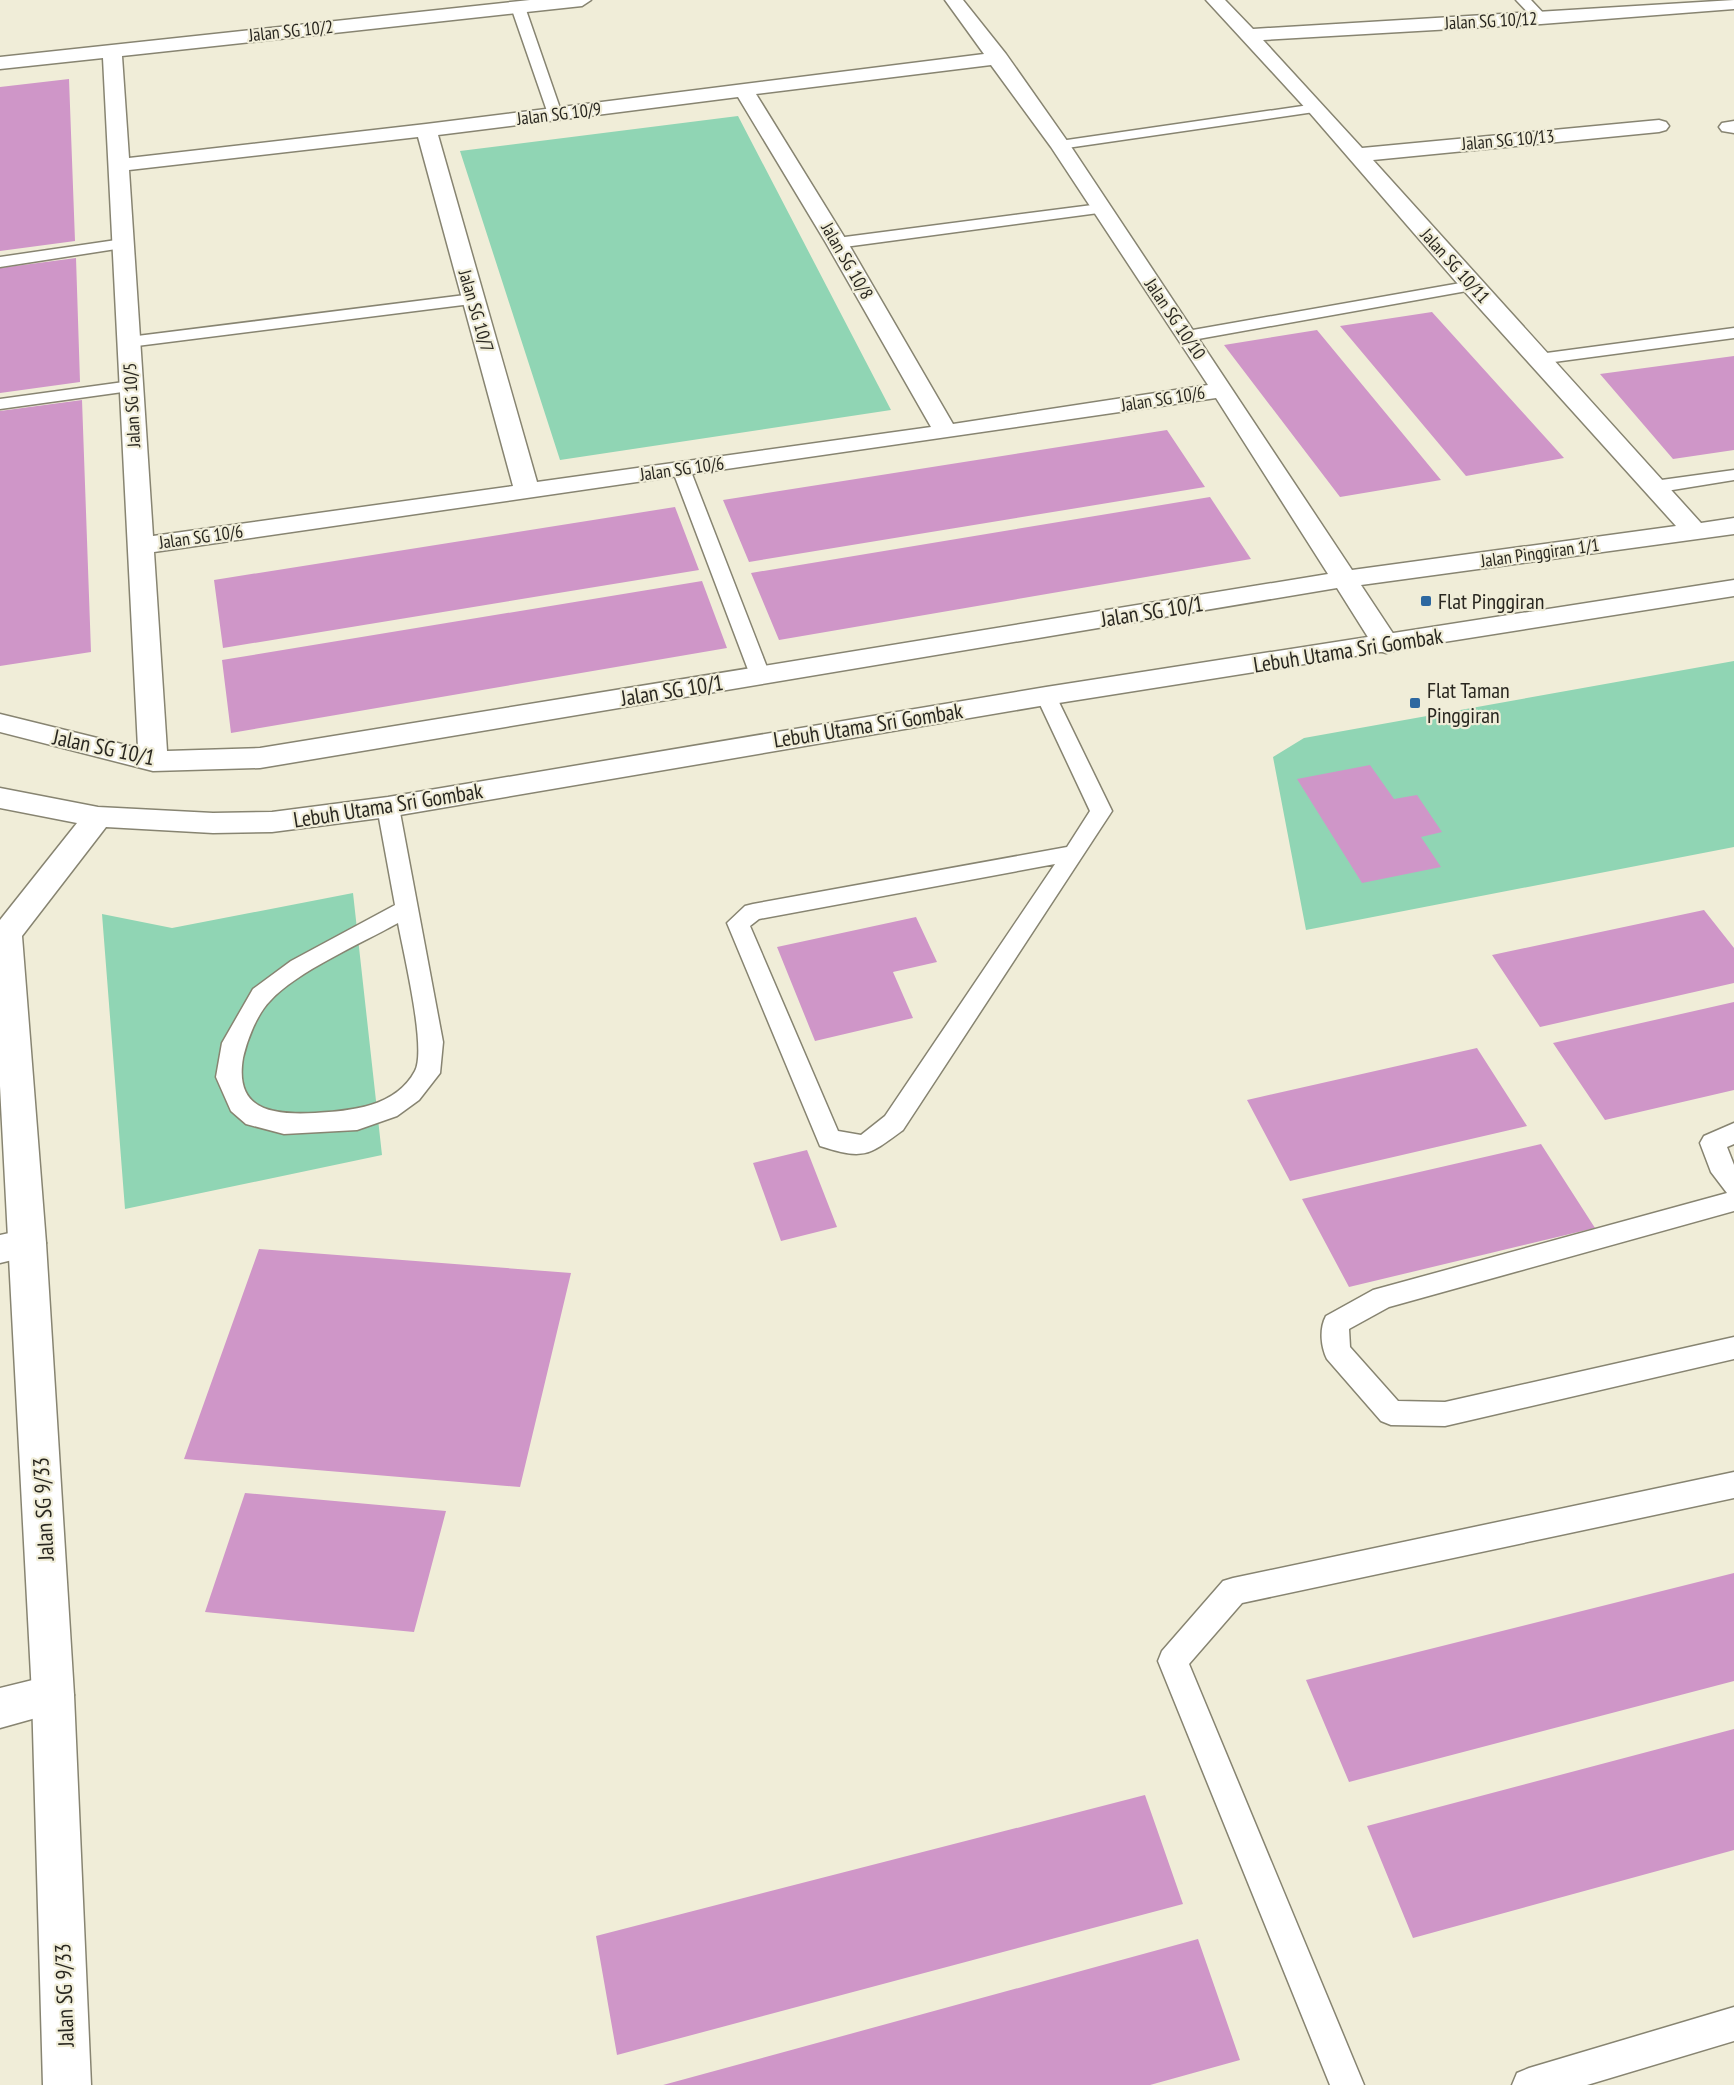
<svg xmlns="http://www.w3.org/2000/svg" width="1734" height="2085" font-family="'PT Sans Narrow',sans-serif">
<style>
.green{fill:#90d5b4}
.building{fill:#cf96c8}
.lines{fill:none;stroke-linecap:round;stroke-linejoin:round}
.service-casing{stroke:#878471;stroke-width:3}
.minor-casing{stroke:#878471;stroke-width:3}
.tertiary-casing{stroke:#878471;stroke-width:3}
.service{fill:#fff;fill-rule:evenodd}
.minor{fill:#fff;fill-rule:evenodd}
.tertiary{fill:#fff;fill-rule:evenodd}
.poi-dot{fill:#2d68a0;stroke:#f0edd8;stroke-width:2}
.labels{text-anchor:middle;stroke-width:4.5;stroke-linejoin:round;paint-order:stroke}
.far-street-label{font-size:18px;fill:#292720;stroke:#f0edd8}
.poi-label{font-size:22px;fill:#292720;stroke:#f0edd8;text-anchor:start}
.street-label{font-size:22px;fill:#292720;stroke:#f0edd8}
</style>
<rect width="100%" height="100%" fill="#f0edd8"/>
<path class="green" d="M738,116L891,410L560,460L460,151Z
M1734,661V847L1306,930L1273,757L1304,738Z
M353,893L382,1155L125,1209L102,914L172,928Z"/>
<path class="building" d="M69,79L75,241L0,251V87Z
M76,258L80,382L0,393V268Z
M1432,312L1564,458L1466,476L1340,326Z
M1317,330L1441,480L1340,497L1224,345Z
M1734,356V450L1673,459L1600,374Z
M82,400L91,652L0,666V411Z
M1167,430L1205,487L749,562L723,500Z
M1210,497L1251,559L779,640L751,573Z
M675,507L699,570L223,648L214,580Z
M702,581L727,648L231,733L222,660Z
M1370,765L1394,799L1417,795L1442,832L1421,837L1441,867L1362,883L1297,779Z
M1704,910L1734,948V983L1540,1027L1492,955Z
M916,917L937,962L893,972L913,1018L815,1041L777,947Z
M1734,1002V1090L1605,1120L1553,1043Z
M1477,1048L1527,1126L1290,1181L1247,1100Z
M1541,1144L1595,1228L1349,1287L1302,1199Z
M807,1150L837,1227L781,1241L753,1163Z
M259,1249L571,1273L520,1487L184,1459Z
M245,1493L446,1511L414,1632L205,1612Z
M1734,1573V1681L1349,1782L1306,1680Z
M1734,1729V1850L1413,1938L1367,1826Z
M1145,1795L1183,1904L617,2055L596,1936Z
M1198,1939L1240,2060L1150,2085H663Z"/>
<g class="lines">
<g class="service-casing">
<path id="service" d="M1516,0H1531L1548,18L1546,21H1536Z
M518,3L525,7L562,114L560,117L555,118L548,114L511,7Z
M1316,104L1321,105L1323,108L1321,111L1060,149L1053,145L1060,141Z
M1100,204L1106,206L1108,209L1106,212L837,248L829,243L837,238Z
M123,239L129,241L131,244L129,247L0,267V257Z
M1472,281L1478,283L1480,286L1478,289L1187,341L1179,336L1187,331Z
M473,294L479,295L481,299L479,303L129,347L121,342L129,337Z
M1734,328V338L1539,364L1530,359L1539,354Z
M131,381L137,382L140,386L137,390L0,409V399Z
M681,464L690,469L770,675L767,680H753L750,675L672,469Z
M1734,470V480L1654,493L1645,487L1654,481Z
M1046,689L1053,691L1056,696L1112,811L903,1130C868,1156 864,1160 820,1146L727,923L745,906L753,904L1067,847L1090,811L1036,696L1039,691ZM1055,864L885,1116L861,1135L838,1131L750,926L759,919Z
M388,800L396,802L399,807L443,1042L440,1073L419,1100L397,1116L357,1130L284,1134L246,1124L231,1111L216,1077L222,1043L253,989L291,961L395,905L377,807L380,802ZM398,923C403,951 427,1049 415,1071C396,1107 351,1111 315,1113C273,1115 234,1111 243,1058C247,1040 257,1014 270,1001C296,972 362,943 398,923Z
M1734,1123V1144L1727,1147L1734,1165V1211L1389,1307L1349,1329L1350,1347L1398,1401L1445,1402L1734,1337V1359L1445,1426L1391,1425L1381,1421L1327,1359C1321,1347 1319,1329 1326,1316L1373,1290L1727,1193L1711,1172L1700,1143L1704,1136Z
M1734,1472V1498L1242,1603L1189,1664L1364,2085H1330L1158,1661L1162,1651L1223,1581L1233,1578Z
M1734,2007V2041L1587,2085H1512L1517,2073L1529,2068Z"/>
</g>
<g class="minor-casing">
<path id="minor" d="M530,0H591L582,6L122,56L129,158L426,124L984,54L945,0H963L1006,54L1070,145L1352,570L1676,526L1464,291L1309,112L1206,0H1225L1253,29L1734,0V9L1541,24L1263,40L1362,148L1659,120L1666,122L1669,126L1666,130L1659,132L1373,160L1701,523L1734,518V534L1361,585L1400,644L1396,650L1386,653L1376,650L1337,588L260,768L153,771L0,732V714L138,748L103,58L0,69V57ZM991,65L1051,147L1208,385L953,424L848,243L756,94ZM738,97L826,243L931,427L537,482L438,135ZM418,137L513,486L153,536L129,170ZM1216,398L1328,574L260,748L167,751L154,552Z
M1734,121V133L1722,131L1719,127L1722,123Z
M28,1229L41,1233L46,1243L41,1253L0,1263V1235Z
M53,1675L68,1681L74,1695L68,1709L0,1728V1688Z"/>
</g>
<g class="tertiary-casing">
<path id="tertiary" d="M1734,580V596L1046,705L388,817L272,832L213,833L106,827L22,936L46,1243L74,1695L91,2085H43L32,1695L0,1086V920L77,823L0,808V788L98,807L213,813L272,812L388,797L1046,687Z"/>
</g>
<use href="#service" class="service"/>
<use href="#minor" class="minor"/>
<use href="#tertiary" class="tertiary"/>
</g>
<g class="poi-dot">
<rect x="1420" y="595" width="12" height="12" rx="3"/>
<rect x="1409" y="697" width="12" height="12" rx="3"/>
</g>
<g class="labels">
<g class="far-street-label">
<text transform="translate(1491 21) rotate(-3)" y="6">Jalan SG 10/12</text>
<text transform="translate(291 31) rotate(-6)" y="6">Jalan SG 10/2</text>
<text transform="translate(559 114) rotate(-7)" y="6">Jalan SG 10/9</text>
<text transform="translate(1508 140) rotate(-5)" y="6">Jalan SG 10/13</text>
<text transform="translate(847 261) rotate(60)" y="6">Jalan SG 10/8</text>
<text transform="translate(1455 266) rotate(48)" y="6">Jalan SG 10/11</text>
<text transform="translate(476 311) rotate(74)" y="6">Jalan SG 10/7</text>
<text transform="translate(1175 319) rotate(56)" y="6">Jalan SG 10/10</text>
<text transform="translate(1163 399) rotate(-9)" y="6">Jalan SG 10/6</text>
<text transform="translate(132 405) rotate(-93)" y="6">Jalan SG 10/5</text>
<text transform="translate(682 469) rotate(-8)" y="6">Jalan SG 10/6</text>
<text transform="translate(201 537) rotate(-8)" y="6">Jalan SG 10/6</text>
<text transform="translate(1540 553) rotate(-8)" y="6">Jalan Pinggiran 1/1</text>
</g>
<g class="poi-label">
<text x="1438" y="609">Flat Pinggiran</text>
<text x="1427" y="698">Flat Taman<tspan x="1427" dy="25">Pinggiran</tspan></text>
</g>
<g class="street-label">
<text transform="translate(1152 611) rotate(-9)" y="8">Jalan SG 10/1</text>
<text transform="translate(1348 650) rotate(-9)" y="8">Lebuh Utama Sri Gombak</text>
<text transform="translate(672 690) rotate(-9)" y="8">Jalan SG 10/1</text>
<text transform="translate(868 725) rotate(-9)" y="8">Lebuh Utama Sri Gombak</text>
<text transform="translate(104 747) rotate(12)" y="8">Jalan SG 10/1</text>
<text transform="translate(388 805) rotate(-9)" y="8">Lebuh Utama Sri Gombak</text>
<text transform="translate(43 1509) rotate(-93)" y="8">Jalan SG 9/33</text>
<text transform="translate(64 1995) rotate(-92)" y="8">Jalan SG 9/33</text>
</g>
</g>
</svg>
